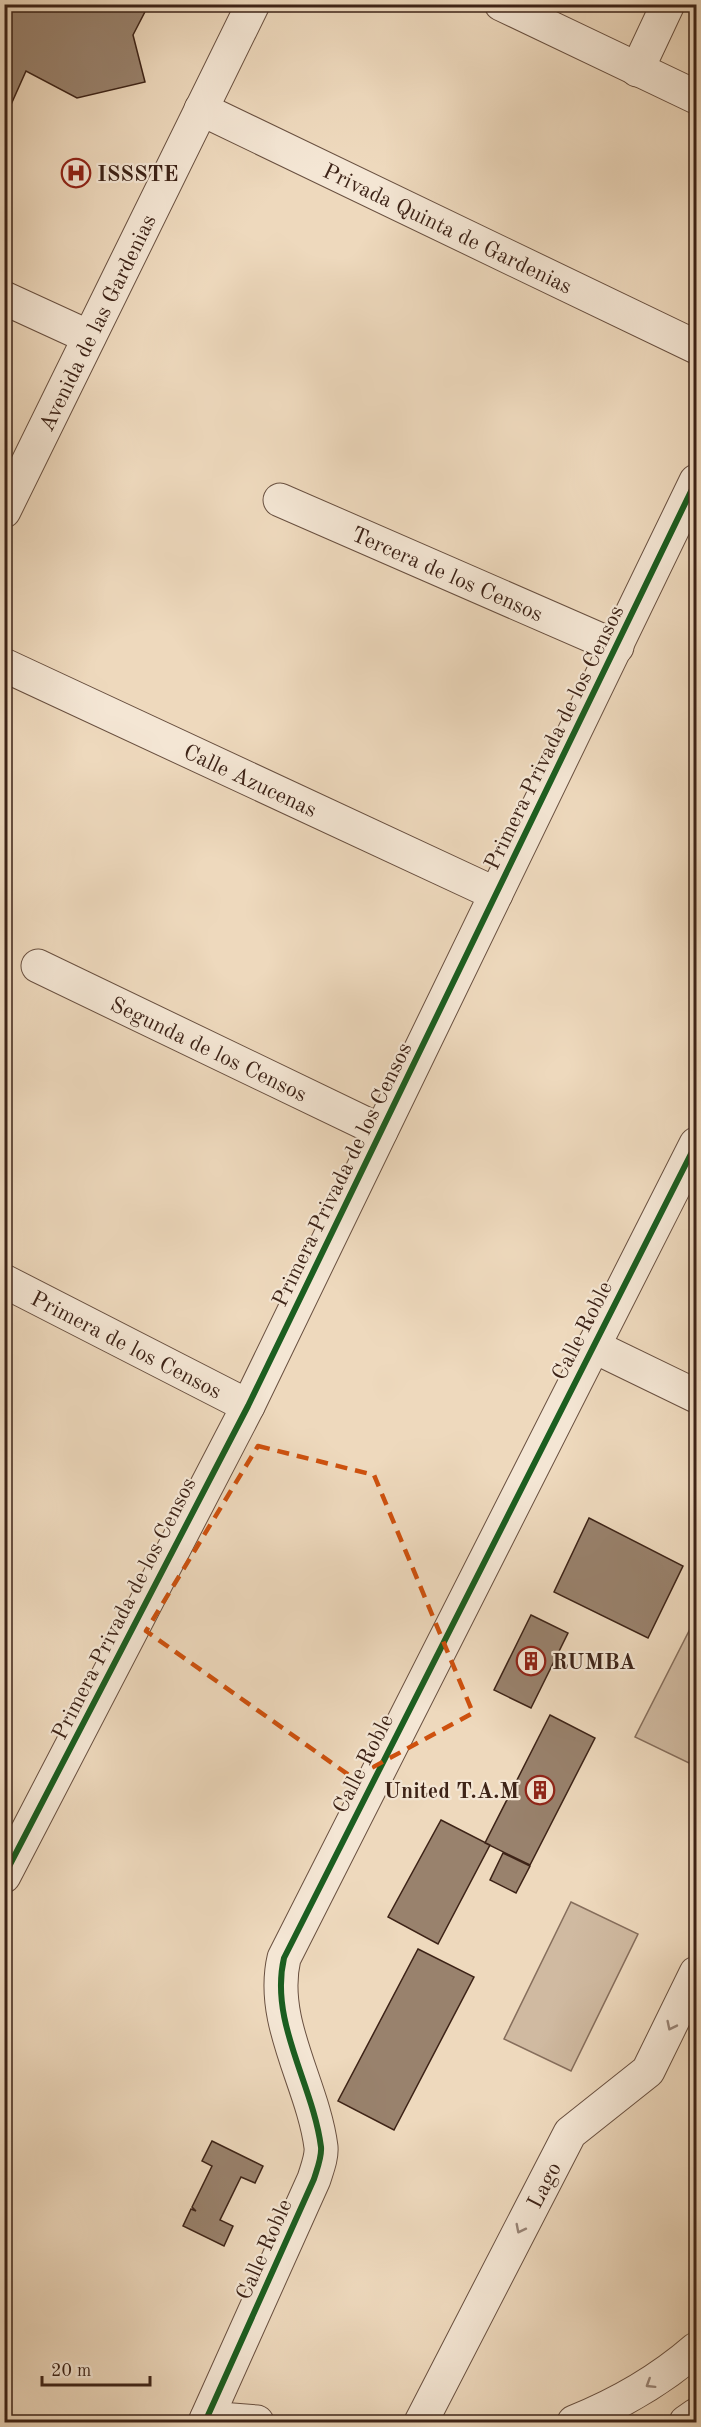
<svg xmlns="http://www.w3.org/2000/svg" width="701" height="2427" font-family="'Old Standard TT',serif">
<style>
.green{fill:#d0baa1;stroke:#866e5c;stroke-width:1.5}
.building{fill:#99826d;stroke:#3d2317;stroke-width:1.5}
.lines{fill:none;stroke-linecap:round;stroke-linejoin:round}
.minor-casing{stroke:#695040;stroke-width:35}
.minor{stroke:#f4e6d4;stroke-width:33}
.cycleway-casing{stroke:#f4e6d4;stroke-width:10}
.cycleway{stroke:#1b5e20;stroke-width:6}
.oneway{stroke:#988476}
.marked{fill:none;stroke:#ce510e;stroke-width:4.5;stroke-dasharray:12 8;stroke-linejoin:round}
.labels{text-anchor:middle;stroke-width:4.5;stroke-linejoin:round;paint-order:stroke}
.poi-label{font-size:22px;font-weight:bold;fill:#3d2317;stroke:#f4e6d4;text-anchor:start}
.street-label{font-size:22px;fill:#3d2317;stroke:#f4e6d4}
</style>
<rect width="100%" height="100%" fill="#eed9bd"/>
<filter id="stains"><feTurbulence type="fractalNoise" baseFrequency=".00333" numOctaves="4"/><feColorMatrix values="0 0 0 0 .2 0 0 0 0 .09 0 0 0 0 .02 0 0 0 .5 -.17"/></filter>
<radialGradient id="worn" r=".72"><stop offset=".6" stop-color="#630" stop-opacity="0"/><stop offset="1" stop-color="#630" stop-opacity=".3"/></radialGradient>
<path class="green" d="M690,1629L696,1632V1748L689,1763L635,1737Z
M571,1902L638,1934L571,2071L504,2039Z"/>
<path class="building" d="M4,4H149L133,35L145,82L77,98L26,71L9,109L4,107Z
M589,1518L683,1566L648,1638L554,1592Z
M531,1615L568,1633L531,1708L494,1690Z
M550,1715L595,1738L530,1865L485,1843Z
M441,1820L490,1845L438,1944L388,1917Z
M503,1853L530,1866L516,1893L490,1880Z
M418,1949L474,1977L394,2130L338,2101Z
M212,2141L263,2166L255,2183L241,2177L220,2220L233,2226L224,2246L183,2226L191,2209L196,2211L192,2207L212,2166L202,2161Z"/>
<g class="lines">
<g class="minor-casing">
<g id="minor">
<path d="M501,4L696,97"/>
<path d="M637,70L668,4"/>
<path id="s1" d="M201,109L696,347"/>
<path d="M4,298L89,337"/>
<path id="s2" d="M280,500L617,647"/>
<path id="s3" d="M4,511L253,4"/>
<path id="s4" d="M4,665L496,894"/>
<path id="s5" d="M38,966L381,1131"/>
<path id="s6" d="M4,1281L248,1406"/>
<path d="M593,1346L696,1396"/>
<path d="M4,1876L248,1406L696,481"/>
<path d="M207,2418L257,2422"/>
<path d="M205,2422L314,2179C317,2169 322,2157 321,2147C313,2084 269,2022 284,1958L696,1144"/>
<path id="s7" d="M421,2422L570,2133L648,2071L696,1973"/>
<path d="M574,2422C619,2404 659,2381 696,2349"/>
<path d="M686,2422L696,2415"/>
</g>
</g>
<use href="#minor" class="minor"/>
<g class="cycleway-casing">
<path id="cycleway" d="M4,1876L248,1406L696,481
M205,2422L314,2179C317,2169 322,2157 321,2147C313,2084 269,2022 284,1958L696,1144"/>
</g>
<use href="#cycleway" class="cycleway"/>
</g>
<defs><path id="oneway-chevron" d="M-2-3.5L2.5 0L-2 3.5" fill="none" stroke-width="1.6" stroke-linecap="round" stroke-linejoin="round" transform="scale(1.5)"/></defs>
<g class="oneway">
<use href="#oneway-chevron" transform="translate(671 2026) rotate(116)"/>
<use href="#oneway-chevron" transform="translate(520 2229) rotate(117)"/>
<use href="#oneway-chevron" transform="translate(650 2384) rotate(148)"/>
</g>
<path class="marked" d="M258,1446L374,1475L473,1713L353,1778L146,1631Z"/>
<defs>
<g id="hospital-ring" transform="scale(1.5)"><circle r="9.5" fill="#f4e6d4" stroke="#8f2418" stroke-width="1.5"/><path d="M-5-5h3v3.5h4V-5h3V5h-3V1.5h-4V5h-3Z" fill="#8f2418"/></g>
<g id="building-ring" transform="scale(1.5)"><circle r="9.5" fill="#f4e6d4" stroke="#8f2418" stroke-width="1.5"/><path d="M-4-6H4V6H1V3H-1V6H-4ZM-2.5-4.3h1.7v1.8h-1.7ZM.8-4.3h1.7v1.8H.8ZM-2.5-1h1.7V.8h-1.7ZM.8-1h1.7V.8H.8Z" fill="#8f2418"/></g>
</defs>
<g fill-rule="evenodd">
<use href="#hospital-ring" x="76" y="173"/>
<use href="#building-ring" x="531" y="1661"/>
<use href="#building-ring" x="540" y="1790"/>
</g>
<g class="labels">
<g class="poi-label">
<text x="97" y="181">ISSSTE</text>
<text x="552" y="1669">RUMBA</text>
<text x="519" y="1798" text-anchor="end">United T.A.M</text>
</g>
<g class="street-label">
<text dy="8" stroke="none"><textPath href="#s1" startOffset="274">Privada Quinta de Gardenias</textPath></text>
<text dy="8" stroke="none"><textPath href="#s3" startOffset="210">Avenida de las Gardenias</textPath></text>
<text dy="8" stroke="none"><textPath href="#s2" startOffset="183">Tercera de los Censos</textPath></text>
<text transform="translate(553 737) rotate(-64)" y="8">Primera Privada de los Censos</text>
<text dy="8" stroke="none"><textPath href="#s4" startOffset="272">Calle Azucenas</textPath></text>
<text dy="8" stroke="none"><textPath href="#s5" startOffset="190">Segunda de los Censos</textPath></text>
<text transform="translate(341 1174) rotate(-64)" y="8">Primera Privada de los Censos</text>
<text transform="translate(581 1330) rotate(-63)" y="8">Calle Roble</text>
<text dy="8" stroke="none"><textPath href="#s6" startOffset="138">Primera de los Censos</textPath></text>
<text transform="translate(123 1608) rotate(-63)" y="8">Primera Privada de los Censos</text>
<text transform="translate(362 1763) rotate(-63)" y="8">Calle Roble</text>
<text dy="8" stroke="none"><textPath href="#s7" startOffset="267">Lago</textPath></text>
<text transform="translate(263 2249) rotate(-66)" y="8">Calle Roble</text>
</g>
</g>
<rect width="701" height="2427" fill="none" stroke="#eed9bd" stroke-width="24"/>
<rect x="6" y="6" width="689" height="2415" fill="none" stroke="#3d2317" stroke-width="3"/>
<rect x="12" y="12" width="677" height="2403" fill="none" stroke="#3d2317" stroke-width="1.5"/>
<path d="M42 2376v9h108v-9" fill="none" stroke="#3d2317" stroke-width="3"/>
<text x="51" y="2376" font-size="18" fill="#3d2317" stroke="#f4e6d4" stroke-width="4.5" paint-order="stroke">20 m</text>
<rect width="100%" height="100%" filter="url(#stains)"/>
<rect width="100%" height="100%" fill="url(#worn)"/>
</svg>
